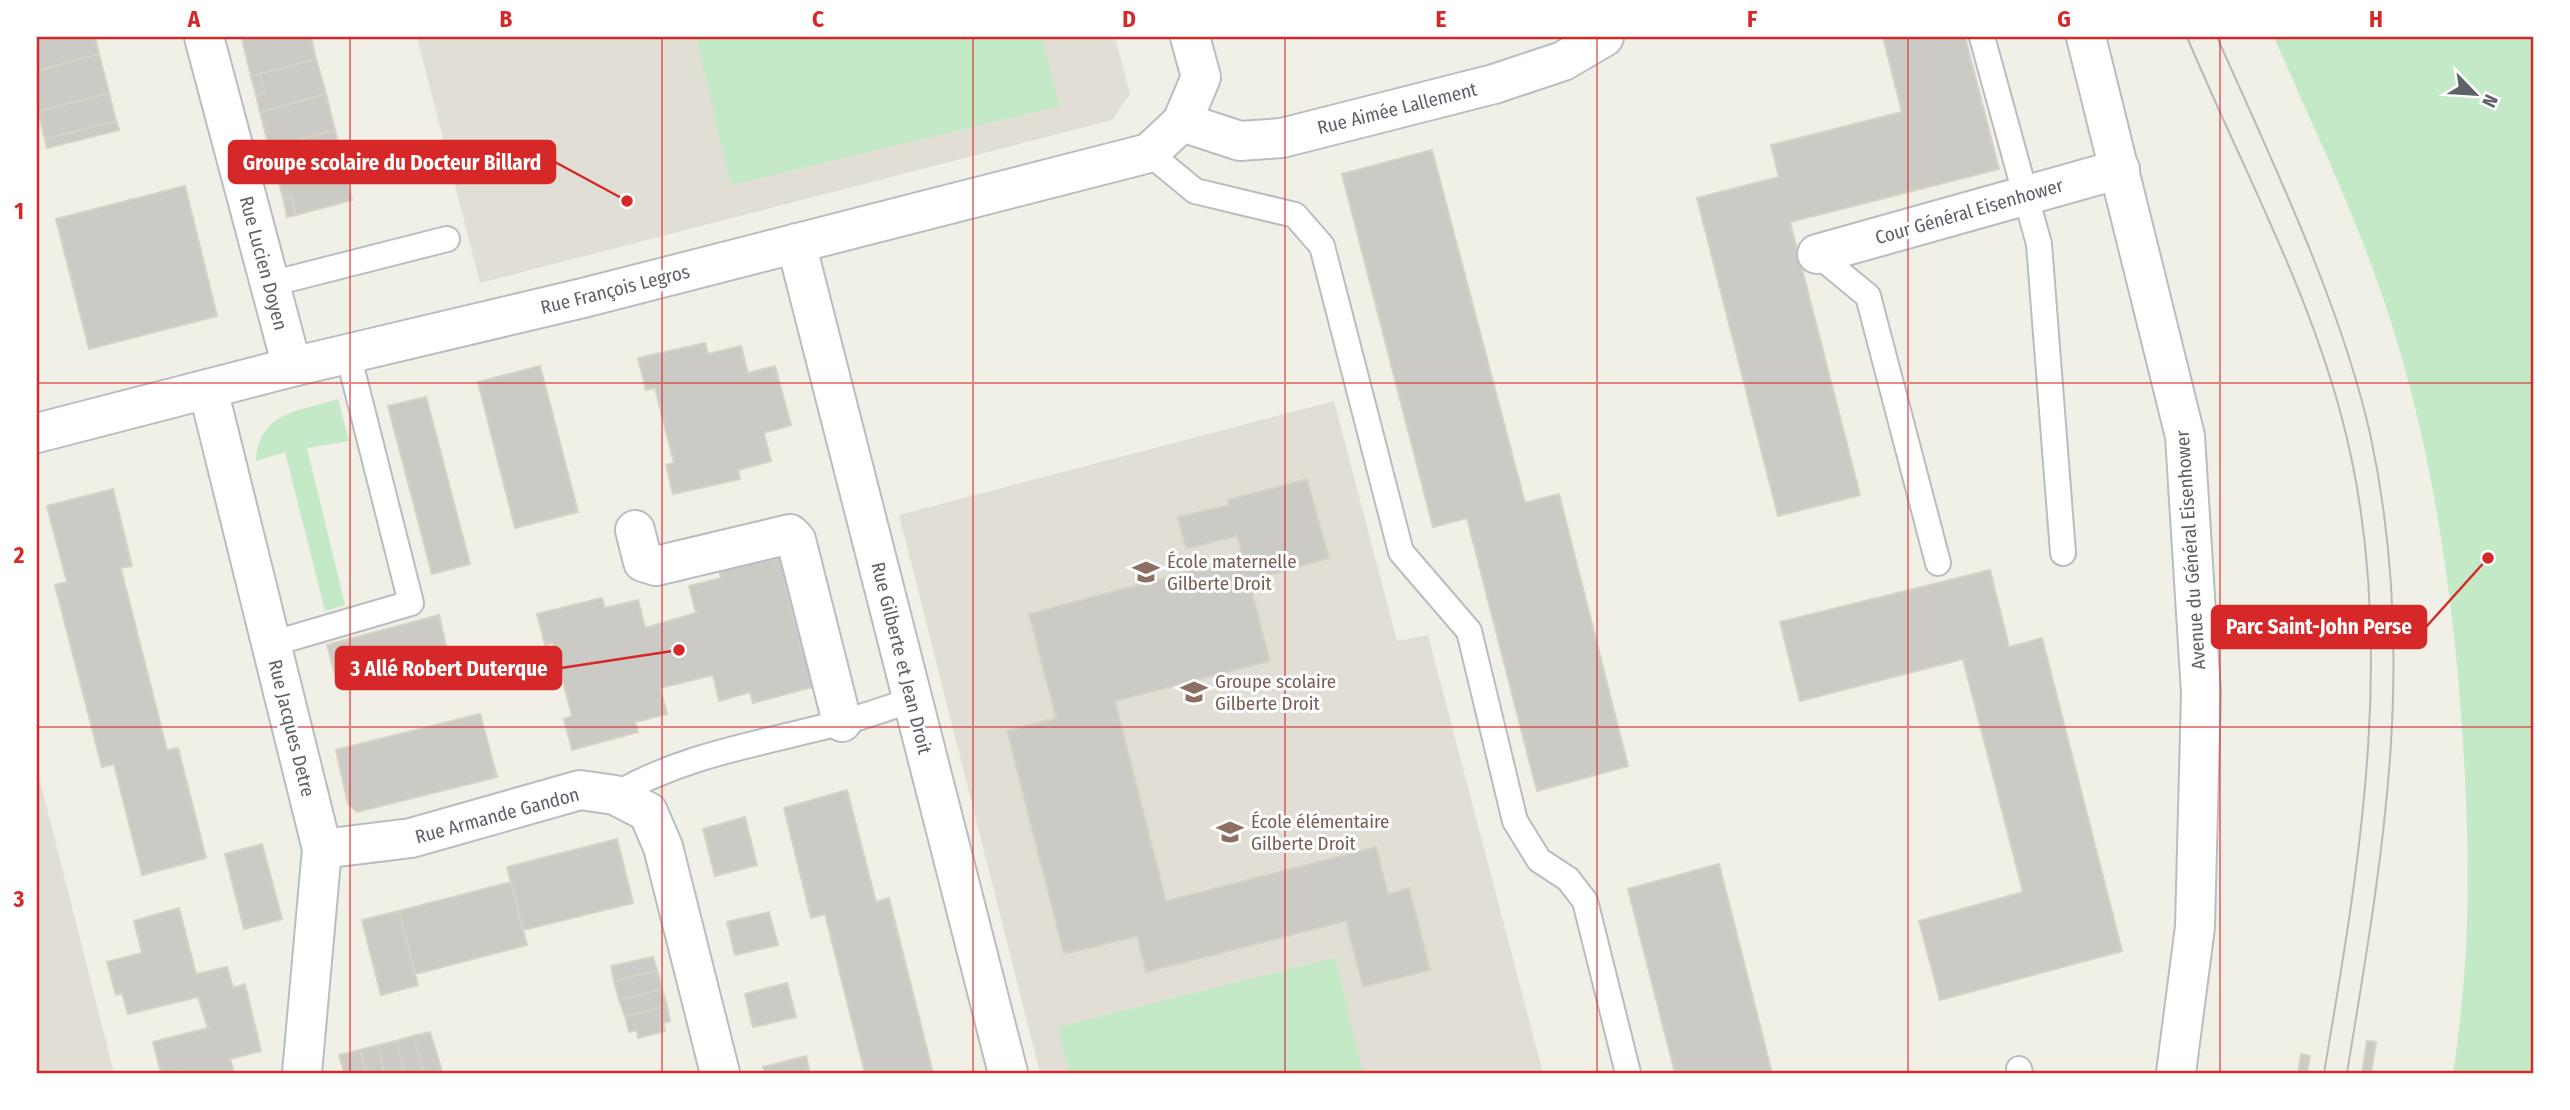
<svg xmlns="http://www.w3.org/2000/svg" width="2570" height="1110" font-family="'Fira Sans Condensed',sans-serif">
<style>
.education{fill:#e1dfd5}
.green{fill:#c3e9c7}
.building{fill:#cccac4;stroke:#d6d2c5;stroke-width:2}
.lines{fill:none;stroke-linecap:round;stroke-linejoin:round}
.lane-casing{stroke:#b9bcc1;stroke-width:28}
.street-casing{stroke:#b9bcc1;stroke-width:42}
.lane{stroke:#fff;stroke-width:24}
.street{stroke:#fff;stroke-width:38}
.tram{stroke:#b8b9b9;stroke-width:2}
.grid{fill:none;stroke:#d62828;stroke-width:2;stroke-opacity:0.55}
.labels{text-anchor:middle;stroke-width:6;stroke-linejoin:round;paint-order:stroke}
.street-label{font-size:19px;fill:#5e6268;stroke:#fff}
.education-label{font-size:19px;fill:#785e54;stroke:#fff;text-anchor:start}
.leader{fill:none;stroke:#d62828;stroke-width:2.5}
.callout-dot{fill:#d62828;stroke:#fff;stroke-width:2.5}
.callout{fill:#d62828;stroke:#d62828;stroke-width:2.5}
.callout-label{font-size:21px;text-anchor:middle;font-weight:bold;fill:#fff}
.neatline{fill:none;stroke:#d62828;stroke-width:2.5}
.grid-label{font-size:23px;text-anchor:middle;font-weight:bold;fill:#d62828}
</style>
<rect width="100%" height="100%" fill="#f1f0e7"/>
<path class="education" d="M417,37H1115L1130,94L1112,120L480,283Z
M1334,401L1397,641L1428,635L1543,1073H1040L899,515Z
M37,769L114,1073H37Z"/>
<path class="green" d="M696,37H1042L1059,106L731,185Z
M2274,37H2533V1073H2453C2471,958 2470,858 2463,742C2454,601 2434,459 2392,325C2361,226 2315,131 2274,37Z
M338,399L349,441L307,448L345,605L325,611L285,452L256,461C259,411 298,412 338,399Z
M1335,958L1363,1073H1069L1058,1027Z"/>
<path class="building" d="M37,37H95L99,54L37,71Z
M252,37H311L316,59L251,76L242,39Z
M1883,37H1965L1999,169L1790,222L1860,495L1778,516L1697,198L1779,177L1771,145L1902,112Z
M99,54L109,93L38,111L37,71Z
M316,59L326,94L260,112L256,95L265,93L260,74Z
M260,74L265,93L256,95L251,76Z
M109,93L116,121L45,139L38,111Z
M326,94L335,130L269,147L260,112Z
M116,121L119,130L47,148L45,139Z
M335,130L344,167L279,183L275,166L283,162L278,145Z
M1432,150L1525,503L1559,494L1628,766L1537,791L1467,518L1433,527L1342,174Z
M344,167L352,200L296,215L291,196L283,198L279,183Z
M185,186L217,316L89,349L56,219Z
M291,196L296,215L287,217L283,198Z
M705,343L708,354L741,346L748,373L775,366L791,425L764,433L771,461L738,470L740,479L673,494L666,465L674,463L655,388L646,390L638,358Z
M540,366L578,512L515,528L478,382Z
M426,397L470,564L432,574L388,406Z
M1307,479L1329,558L1249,581L1270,661L1115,701L1166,901L1376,847L1388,894L1409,888L1430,970L1363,987L1346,921L1146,972L1137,936L1064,954L1007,731L1056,718L1029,614L1242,557L1237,536L1186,549L1178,517L1229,505L1227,500Z
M113,489L132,566L121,568L125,585L167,750L178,748L206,858L142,875L114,764L102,767L55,585L67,582L47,506Z
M784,551L793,583L785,585L804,656L811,654L820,685L753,703L750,692L719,701L713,675L660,688L667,714L635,722L638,732L572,750L564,719L572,716L553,643L545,645L537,614L602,598L605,608L638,600L645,628L696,613L689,586L721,578L719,568Z
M1990,570L2009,647L2042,638L2122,951L1940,1000L1919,921L2023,892L1963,659L1800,701L1780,622Z
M439,615L448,654L337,682L327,645Z
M480,714L497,777L357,812L348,804L336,750Z
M847,790L876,902L889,898L933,1073H865L825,914L811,918L784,808Z
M745,817L757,865L715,876L703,829Z
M617,839L633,903L523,930L507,867Z
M262,844L282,919L244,929L225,854Z
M1719,864L1772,1073H1675L1628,889Z
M511,882L527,945L415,974L399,911Z
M179,908L196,974L227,967L233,988L245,984L261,1051L230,1059L234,1073H186L185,1071L161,1073L153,1042L208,1028L198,997L128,1014L122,993L116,995L107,962L142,953L134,921Z
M399,911L418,985L381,995L362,920Z
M769,912L778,945L735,955L727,922Z
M653,957L657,970L614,981L611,966Z
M657,970L662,989L619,1000L614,981Z
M787,983L796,1017L753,1027L745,994Z
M662,989L667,1006L625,1016L619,1000Z
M667,1006L670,1021L663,1023L665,1031L638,1038L637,1030L629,1032L625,1016Z
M430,1032L442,1071L424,1073L413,1036Z
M413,1036L424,1073H405L396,1041Z
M396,1041L405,1073H384L378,1045Z
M2367,1041L2376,1042L2371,1073H2362Z
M378,1045L384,1073H366L360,1050Z
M360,1050L366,1073H344L339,1055Z
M2301,1054L2310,1056L2307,1073H2298Z
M806,1056L810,1073H765L763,1067Z"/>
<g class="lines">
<g class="lane-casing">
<path id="lane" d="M1982,37L2039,244L2063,553
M1149,153L1195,191L1295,215L1322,246L1401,552L1469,631L1515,821L1539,860L1568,879L1585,901L1628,1073
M1817,254L1868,296L1938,563
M270,284L447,239
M271,644L411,603L348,354
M615,795C683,755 759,744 835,724C861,718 887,708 912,700
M2019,1069L2020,1073"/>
</g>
<g class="street-casing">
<path id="street" d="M204,37L292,367
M2086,37L2185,436L2201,693L2195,927L2176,1073
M1182,122L1240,141L1282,138L1494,84L1563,61L1604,37
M796,243L1008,1073
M1817,254L2120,169
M208,389L322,849L302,1073
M37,433L292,367L583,298L1149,153L1182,122L1201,77L1190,37
M635,530L643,562L656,566L790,534L796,540L842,722
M322,849L411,838L580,790L615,795L648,812L663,847L720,1073"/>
</g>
<use href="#lane" class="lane"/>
<use href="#street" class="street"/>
<path class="tram" d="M2187,37C2239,161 2304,280 2340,411C2400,628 2361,856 2324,1073
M2217,37C2272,161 2342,306 2371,438C2418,661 2383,853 2347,1073"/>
</g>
<path class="grid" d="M350,37V1073M662,37V1073M973,37V1073M1285,37V1073M1597,37V1073M1908,37V1073M2220,37V1073M37,383H2533M37,727H2533"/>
<defs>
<g id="school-bare" transform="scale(2.1)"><path d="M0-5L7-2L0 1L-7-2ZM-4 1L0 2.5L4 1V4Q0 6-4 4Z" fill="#8d6e63" stroke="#fff" stroke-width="2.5" paint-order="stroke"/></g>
</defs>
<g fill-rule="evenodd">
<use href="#school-bare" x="1146" y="572"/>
<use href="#school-bare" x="1194" y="692"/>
<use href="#school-bare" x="1230" y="832"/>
</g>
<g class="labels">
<g class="street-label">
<text transform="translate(1397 108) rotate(-14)" y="7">Rue Aimée Lallement</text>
<text transform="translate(1969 211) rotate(-16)" y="7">Cour Général Eisenhower</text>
<text transform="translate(264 263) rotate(75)" y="7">Rue Lucien Doyen</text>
<text transform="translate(615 289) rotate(-14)" y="7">Rue François Legros</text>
<text transform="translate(2190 550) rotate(-94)" y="7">Avenue du Général Eisenhower</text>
<text transform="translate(902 658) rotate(76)" y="7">Rue Gilberte et Jean Droit</text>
<text transform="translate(292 728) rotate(76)" y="7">Rue Jacques Detre</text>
<text transform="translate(497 815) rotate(-15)" y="7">Rue Armande Gandon</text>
</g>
<g class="education-label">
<text x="1167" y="568">École maternelle<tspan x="1167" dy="22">Gilberte Droit</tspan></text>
<text x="1215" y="688">Groupe scolaire<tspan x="1215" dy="22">Gilberte Droit</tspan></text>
<text x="1251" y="828">École élémentaire<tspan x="1251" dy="22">Gilberte Droit</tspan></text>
</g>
</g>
<path class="leader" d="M627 201L555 162M2488 558L2426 627M679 650L561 668"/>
<g class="callout-dot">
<circle cx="627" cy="201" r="7"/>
<circle cx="2488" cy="558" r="7"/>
<circle cx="679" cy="650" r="7"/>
</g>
<g class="callout">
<rect x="229" y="141" width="326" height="42" rx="7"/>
<rect x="2212" y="606" width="214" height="42" rx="7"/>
<rect x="336" y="647" width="225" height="42" rx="7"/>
</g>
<g class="callout-label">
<text x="392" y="170">Groupe scolaire du Docteur Billard</text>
<text x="2319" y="634">Parc Saint-John Perse</text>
<text x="449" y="676">3 Allé Robert Duterque</text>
</g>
<rect width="2570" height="1110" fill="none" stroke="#ffffff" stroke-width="77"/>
<g transform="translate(2475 94) rotate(115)" stroke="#ffffff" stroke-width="5" paint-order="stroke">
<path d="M0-5L12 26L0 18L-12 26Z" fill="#5e6268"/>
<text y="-10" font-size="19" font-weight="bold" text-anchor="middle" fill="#5e6268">N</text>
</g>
<rect x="38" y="38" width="2494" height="1034" class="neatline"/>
<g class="grid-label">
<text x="194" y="27">A</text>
<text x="506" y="27">B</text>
<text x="818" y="27">C</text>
<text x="1129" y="27">D</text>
<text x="1441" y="27">E</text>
<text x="1752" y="27">F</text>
<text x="2064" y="27">G</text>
<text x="2376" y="27">H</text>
<text x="19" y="219">1</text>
<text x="19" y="563">2</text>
<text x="19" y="907">3</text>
</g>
</svg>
